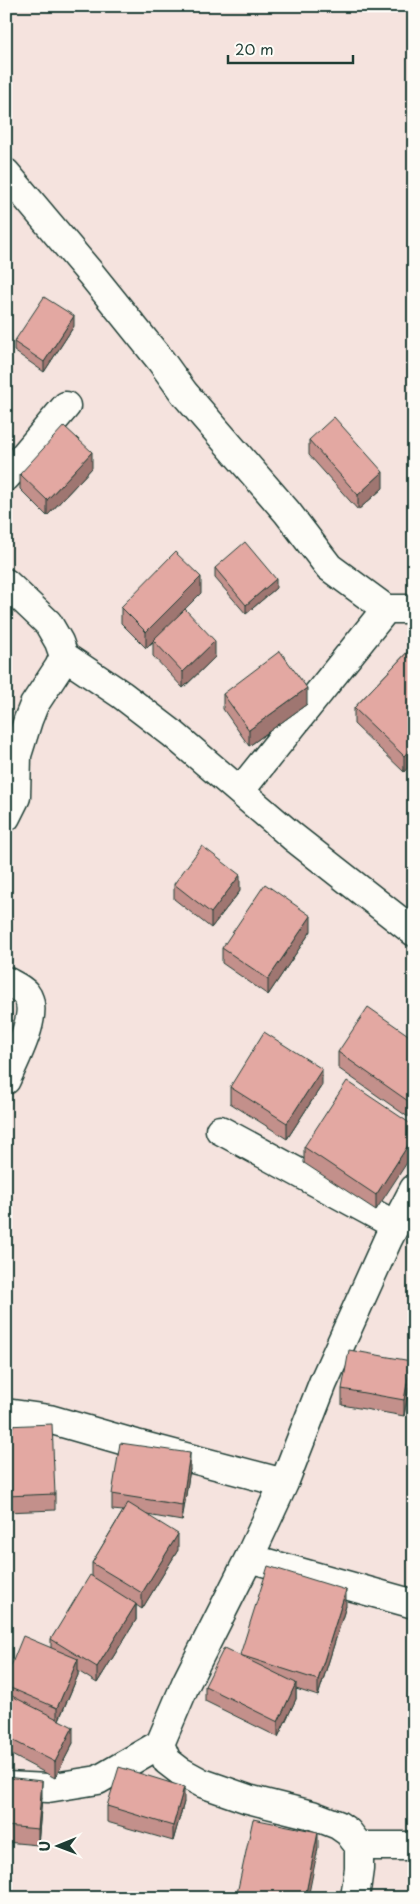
<svg xmlns="http://www.w3.org/2000/svg" width="420" height="1904" font-family="'Playpen Sans',sans-serif">
<style>
.lines{fill:none;stroke-linecap:round;stroke-linejoin:round}
.minor-casing{stroke:#1f3d34;stroke-width:31}
.minor{stroke:#fdfcf7;stroke-width:28}
.wall{fill:#c3908b;stroke:#1f3d34}
.shaded-wall{fill:#9f7671;stroke:#1f3d34}
.building{fill:#e3a8a2;stroke:#1f3d34}
</style>
<rect width="100%" height="100%" fill="#f5e3de"/>
<filter id="ink" filterUnits="userSpaceOnUse"><feTurbulence type="fractalNoise" baseFrequency=".02" numOctaves="2"/><feDisplacementMap in="SourceGraphic" scale="10" xChannelSelector="R" yChannelSelector="G"/><feConvolveMatrix kernelMatrix="1 2 1 2 8 2 1 2 1" color-interpolation-filters="sRGB"/></filter>
<g filter="url(#ink)">
<g class="lines">
<g class="minor-casing">
<path id="minor" d="M6,173L91,274L161,361L184,393L287,512L329,567L386,609H414
M6,477L66,406
M6,583L48,623L59,642L64,656L122,695L173,734L293,837L414,932
M240,791L386,609
M6,817L16,797L17,755L28,720L34,705L59,667L64,656
M6,981C13,985 21,988 26,994C41,1013 14,1061 6,1080
M220,1130L395,1225
M6,1413L49,1419L136,1444L284,1483
M249,1558L414,1604
M6,1786L48,1788L98,1780L160,1744
M359,1846H414
M355,1898L359,1869V1846L348,1832L338,1825L312,1815L248,1799L202,1783L180,1771L167,1761L160,1744L186,1683L249,1558L284,1483L323,1383L388,1239L414,1189"/>
</g>
<use href="#minor" class="minor"/>
</g>
<path class="wall" d="M74,326L44,372L14,351V342Z
M309,440L383,488L358,510L309,455Z
M92,468L47,516L20,489V474Z
M215,568L276,588L246,614L215,578Z
M201,593L184,610L215,657L183,688L153,656V642L146,648L121,623V607Z
M414,645L404,772L354,724V708Z
M223,694L307,704L249,746L223,709Z
M174,884L240,891L211,928L174,899Z
M311,931L268,995L222,963V948Z
M414,1039V1109L408,1117L338,1068V1052Z
M322,1085L287,1139L230,1103V1087Z
M414,1126L376,1210L304,1163V1147Z
M411,1377L404,1416L342,1405V1389Z
M6,1426L55,1494V1510L6,1512Z
M190,1469L182,1521L147,1515L178,1550L142,1609L136,1605V1620L97,1683L78,1671V1675L59,1720L73,1743L55,1778L6,1752V1678L51,1648V1639L92,1577V1563L123,1511L112,1510V1494Z
M346,1606L318,1696L296,1689V1699L278,1737L205,1701V1686L240,1656Z
M6,1777L42,1797L38,1845L6,1842Z
M184,1802L173,1841L107,1822V1806Z"/>
<path class="shaded-wall" d="M74,316V326L44,372V362Z
M92,452V468L47,516V500Z
M383,472V488L358,510V495Z
M201,577V593L146,648V632Z
M276,579V588L246,614V605Z
M215,641V657L183,688V672Z
M307,688V704L249,746V730Z
M414,745V761L404,772V756Z
M240,875V891L211,928V913Z
M311,916V931L268,995V979Z
M322,1069V1085L287,1139V1123Z
M414,1093V1109L408,1117V1101Z
M414,1136V1152L376,1210V1195Z
M411,1361V1377L404,1416V1400Z
M190,1453V1469L182,1521V1505Z
M178,1534V1550L142,1609V1593Z
M346,1590V1606L318,1696V1680Z
M136,1604V1620L97,1683V1667Z
M78,1659V1675L57,1724V1708Z
M296,1683V1699L278,1737V1722Z
M73,1727V1743L55,1778V1762Z
M42,1781V1797L38,1845V1829Z
M184,1787V1802L173,1841V1826Z
M318,1832V1848L308,1898H305Z"/>
<path class="building" d="M44,297L74,316L44,362L14,342Z
M334,417L383,472L358,495L309,440Z
M64,426L92,452L47,500L20,474Z
M245,542L276,579L246,605L215,568Z
M175,552L201,577L146,632L121,607Z
M185,609L215,641L183,672L153,640Z
M414,645V745L404,756L354,708Z
M280,651L307,688L249,730L223,694Z
M202,846L240,875L211,913L174,884Z
M265,884L311,916L268,979L222,948Z
M368,1007L414,1039V1093L408,1101L338,1052Z
M264,1032L322,1069L287,1123L230,1087Z
M347,1081L414,1126V1136L376,1195L304,1147Z
M349,1350L411,1361L404,1400L342,1389Z
M52,1424L55,1494L6,1496V1426Z
M120,1443L190,1453L182,1505L112,1494Z
M128,1503L178,1534L142,1593L92,1563Z
M268,1566L346,1590L318,1680L240,1655Z
M90,1575L136,1604L97,1667L51,1639Z
M23,1636L78,1659L57,1708L6,1686V1678Z
M224,1648L296,1683L278,1722L205,1686Z
M6,1693L73,1727L55,1762L6,1737Z
M119,1767L184,1787L173,1826L107,1806Z
M6,1777L42,1781L38,1829L6,1826Z
M253,1819L318,1832L305,1898H236Z"/>
</g>
<rect width="420" height="1904" fill="none" stroke="#fdfcf7" stroke-width="25"/>
<rect x="12" y="12" width="395" height="1879" fill="none" stroke="#1f3d34" stroke-width="2" filter="url(#ink)"/>
<g transform="translate(58 1846) rotate(269)" stroke="#fdfcf7" stroke-width="4" paint-order="stroke">
<path d="M0-4L9 19L0 12L-9 19Z" fill="#1f3d34"/>
<text y="-8" font-size="14" font-weight="bold" text-anchor="middle" fill="#1f3d34">U</text>
</g>
<path d="M228 55v8h125v-8" fill="none" stroke="#1f3d34" stroke-width="2.5"/>
<text x="235" y="55" font-size="15" fill="#1f3d34" stroke="#fdfcf7" stroke-width="4" paint-order="stroke">20 m</text>
</svg>
